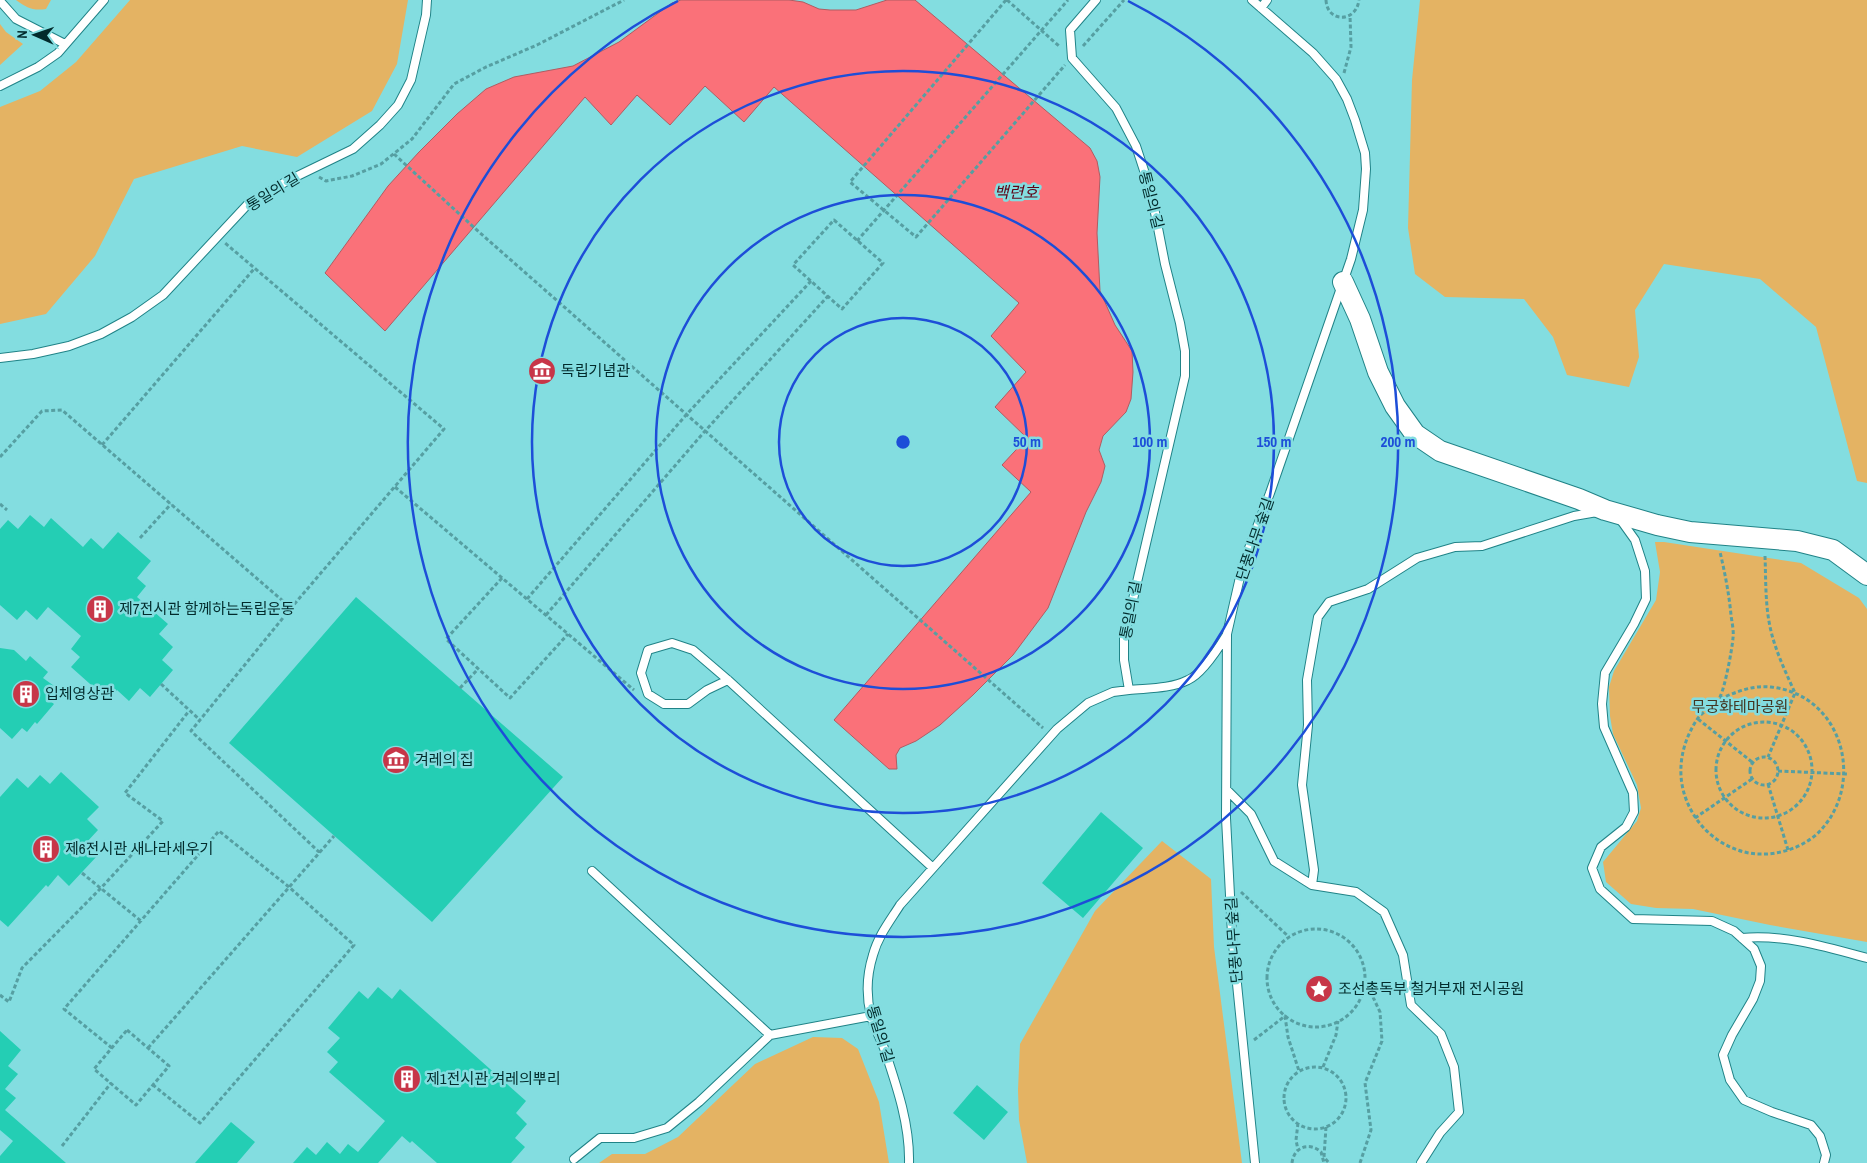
<svg xmlns="http://www.w3.org/2000/svg" width="1867" height="1163" font-family="'Archivo Narrow','Noto Sans KR',sans-serif">
<style>
.green{fill:#e4b363}
.water{fill:#fa7179;stroke:#b05c62}
.building{fill:#24ceb4}
.lines{fill:none;stroke-linecap:round;stroke-linejoin:round}
.lane-casing{stroke:#208387;stroke-width:10}
.secondary-casing{stroke:#208387;stroke-width:22}
.path{stroke:#569fa2;stroke-width:3;stroke-dasharray:4 2.5;stroke-linecap:butt}
.lane{stroke:#fff;stroke-width:8}
.secondary{stroke:#fff;stroke-width:20}
.ring{fill:none;stroke:#1d4ed8;stroke-width:2.5}
.labels{text-anchor:middle;stroke-width:5;stroke-linejoin:round;paint-order:stroke}
.street-label{font-size:15px;fill:#022b2c;stroke:#83dde0}
.poi-label{font-size:15px;fill:#022b2c;stroke:#83dde0;text-anchor:start}
.park-label{font-size:15px;fill:#433520;stroke:#83dde0}
.water-label{font-size:16px;font-style:italic;fill:#5e0417;stroke:#83dde0}
.centre{fill:#1d4ed8;stroke:#83dde0;stroke-width:2.5}
.ring-label{font-size:15px;text-anchor:middle;font-weight:bold;fill:#1d4ed8;stroke:#83dde0;stroke-width:5;stroke-linejoin:round;paint-order:stroke}
</style>
<rect width="100%" height="100%" fill="#83dde0"/>
<path class="green" d="M16,0H51L46,9C33,11 27,8 16,0Z
M130,0H408L397,64L372,111L297,157L242,146L134,179L95,256L46,314L0,324V107L40,91L76,62Z
M1420,0H1867V483L1857,481L1816,327L1760,279L1664,264L1635,310L1639,357L1629,387L1567,375L1553,337L1524,299L1445,297L1415,274L1408,228L1412,80Z
M0,24L6,32L23,44L0,65Z
M1655,542H1664L1801,563L1859,598L1867,609V942L1770,925L1693,909L1656,908L1631,904L1606,882L1603,862L1637,821L1641,808L1637,785L1613,734L1610,716L1609,687L1614,671L1656,600L1660,572Z
M1162,841L1211,879L1214,947L1242,1163H1027L1019,1120L1018,1090L1020,1044L1095,911Z
M813,1037L842,1038L858,1049L879,1102L889,1163H599L612,1154H645L678,1137L755,1064Z"/>
<path class="water" d="M681,0H789L803,2L819,9L830,10H856L887,0H915L1090,148L1097,161L1100,177L1097,233L1100,291L1115,325L1132,351L1133,372L1131,399L1126,412L1103,436L1099,450L1105,466L1101,482L1086,512L1048,608L1013,655L973,695L940,725L916,741L900,748L896,755L897,769H889L834,720L1031,492L1002,465L1027,438L995,407L1026,372L991,336L1019,303L774,87L744,122L705,86L670,125L637,95L611,125L585,97L385,331L325,273L388,186L419,152L457,114L486,89L514,77L573,66L619,42L672,3Z"/>
<path class="building" d="M30,515L44,527L51,518L83,547L91,538L103,549L118,532L151,561L137,578L146,586L137,597L168,624L159,634L173,647L162,660L173,670L150,697L140,688L129,701L117,690L108,700L71,667L80,657L71,649L81,636L48,607L37,620L26,610L17,620L0,605V529L8,520L18,529Z
M356,597L563,777L432,922L229,743Z
M0,648L14,650L26,661L30,656L48,672L43,678L57,688L48,699L54,704L37,724L35,722L27,732L22,728L12,739L0,728Z
M61,772L99,807L87,819L98,830L86,843L98,855L69,886L58,875L48,887L46,885L8,927L0,920V797L17,778L28,788L40,775L50,784Z
M1101,812L1143,848L1083,918L1042,883Z
M378,987L392,999L400,989L526,1101L516,1113L527,1124L515,1138L525,1147L511,1163H437L412,1141L410,1143L402,1136L378,1163H293L307,1147L316,1155L327,1142L340,1154L348,1144L358,1152L385,1121L329,1072L338,1062L327,1052L340,1038L328,1028L359,991L368,999Z
M0,1031L21,1050L8,1066L18,1074L5,1089L16,1098L5,1110L66,1163H0V1156L13,1141L0,1130Z
M977,1085L1008,1112L984,1140L953,1113Z
M231,1122L255,1142L237,1163H195Z"/>
<g class="lines">
<g class="lane-casing">
<path id="lane" d="M1252,0L1313,53L1336,79L1347,99L1355,120L1365,153L1366,169L1363,210L1351,259L1270,493L1243,564L1227,634L1226,818L1232,934L1255,1163
M0,1L16,19L65,44
M1261,8L1267,0
M0,86L38,67L58,53L104,0
M0,358L33,354L69,346L101,334L132,317L163,295L248,204L287,181L353,149L380,125L398,105L411,80L426,15L427,0
M1620,519L1635,540L1645,571L1646,599L1634,624L1605,673L1602,704L1604,727L1633,793L1634,812L1626,827L1601,847L1592,868L1600,889L1633,919L1712,921L1734,931L1754,949L1761,966L1760,981L1753,999L1732,1035L1723,1055L1730,1080L1744,1100L1772,1112L1811,1125L1820,1136L1826,1155L1824,1163
M728,680L707,690L688,704H664L648,694L641,673L648,650L672,643L693,650L728,680L933,868
M1129,690C1148,688 1170,689 1188,680C1202,674 1218,649 1226,636
M1227,790L1251,814L1274,861L1312,885L1356,892L1384,912L1403,955L1411,1005L1441,1034L1454,1067L1459,1112L1440,1133L1421,1163
M592,871L770,1035
M1312,885L1314,870L1302,785L1308,725L1307,680L1318,617L1329,602L1368,589L1417,558L1455,547L1482,546L1574,516L1597,512
M1742,938C1784,934 1827,947 1867,958
M574,1159L600,1138H634L667,1128L699,1102L770,1035L871,1016
M909,1163C910,1125 897,1087 885,1051C881,1039 874,1028 871,1016C866,996 867,974 873,955C878,936 890,921 900,905L1057,729L1088,703L1113,692L1129,690L1124,660V638L1185,376V351L1180,323L1165,264L1151,192L1136,146L1116,108L1072,58L1070,30L1096,0"/>
</g>
<g class="secondary-casing">
<path id="secondary" d="M1343,282L1360,319L1378,372L1395,406L1415,434L1440,451L1579,499L1605,510L1657,525L1690,532L1797,541L1833,550L1867,575"/>
</g>
<path class="path" d="M1006,0L850,182L916,237L1065,65
M1007,0L1059,46
M1326,0C1327,23 1356,23 1359,0
M1083,46L1124,0
M1344,73L1351,47L1350,15
M394,154L479,232L1043,728
M319,177L326,181L352,176L381,164L412,139L454,84L486,67L537,45L624,0
M834,220L883,263L842,309L793,265Z
M857,241L1068,0
M102,445L254,269
M0,457L42,411L62,410L291,608L444,429L225,243
M395,487L634,690
M0,504L7,510
M140,538L171,504
M1765,556C1766,581 1765,607 1771,631C1776,652 1786,673 1795,693L1768,757
M502,578L446,639L510,698L568,634
M527,599L686,415L811,281
M291,608L191,731L319,852
M546,615L705,431L828,296
M161,684L200,720
M460,688L478,669
M1720,699C1736,692 1752,685 1771,687C1844,695 1867,786 1817,834C1801,848 1779,855 1758,854C1736,853 1715,841 1702,826C1674,793 1675,752 1698,718C1704,710 1716,706 1720,697C1725,687 1732,650 1733,638C1734,631 1732,623 1731,615C1729,594 1725,573 1720,552
M1698,719L1752,762
M1716 770a48 48 0 1 1 96 0a48 48 0 1 1-96 0Z
M1750 771a14 14 0 1 1 28 0a14 14 0 1 1-28 0Z
M1778,771L1847,774
M1768,784L1788,850
M1695,818L1752,779
M82,873L141,921
M1241,892L1289,937
M1267 978a49 49 0 1 1 98 0a49 49 0 1 1-98 0Z
M0,995L9,1002L22,968L101,888L163,821L125,793L189,711
M127,1030L169,1066L136,1105L94,1069Z
M1254,1040L1285,1016L1288,1037L1299,1071
M112,1048L64,1009L219,831L289,887L354,945L200,1123L153,1085
M148,1048L334,836
M1323,1067L1336,1035L1338,1021
M1284 1098a31 31 0 1 1 62 0a31 31 0 1 1-62 0Z
M1298,1123L1296,1140L1298,1150
M1326,1127L1324,1157L1329,1163
M62,1146L111,1083
M1292,1163C1294,1146 1310,1142 1321,1152L1324,1163
M1360,1163L1371,1130L1365,1083L1382,1041L1380,1012L1372,995L1364,991"/>
<use href="#lane" class="lane"/>
<use href="#secondary" class="secondary"/>
</g>
<g class="ring">
<circle cx="903" cy="442" r="124"/>
<circle cx="903" cy="442" r="247"/>
<circle cx="903" cy="442" r="371"/>
<path d="M1128 1A495 495 0 1 1 678 1"/>
</g>
<defs>
<g id="museum-disc" transform="scale(1.4375)"><circle r="9.5" fill="#c73648" stroke="#83dde0"/><path d="M0-6L6-3V-2H-6V-3ZM-5-1h2V3h-2ZM-1-1h2V3h-2ZM3-1h2V3H3ZM-6 4H6V6H-6Z" fill="#fff"/></g>
<g id="building-disc" transform="scale(1.4375)"><circle r="9.5" fill="#c73648" stroke="#83dde0"/><path d="M-4-6H4V6H1V3H-1V6H-4ZM-2.5-4.3h1.7v1.8h-1.7ZM.8-4.3h1.7v1.8H.8ZM-2.5-1h1.7V.8h-1.7ZM.8-1h1.7V.8H.8Z" fill="#fff"/></g>
<g id="sight-disc" transform="scale(1.4375)"><circle r="9.5" fill="#c73648" stroke="#83dde0"/><path d="M0-6L1.8-2.2L6-1.7L2.9 1.2L3.7 5.4L0 3.3L-3.7 5.4L-2.9 1.2L-6-1.7L-1.8-2.2Z" fill="#fff"/></g>
</defs>
<g fill-rule="evenodd">
<use href="#museum-disc" x="542" y="371"/>
<use href="#building-disc" x="100" y="609"/>
<use href="#building-disc" x="26" y="694"/>
<use href="#museum-disc" x="396" y="760"/>
<use href="#building-disc" x="46" y="849"/>
<use href="#sight-disc" x="1319" y="989"/>
<use href="#building-disc" x="407" y="1079"/>
</g>
<g class="labels">
<g class="street-label">
<text transform="translate(273 192) rotate(-31)" y="5">통일의 길</text>
<text transform="translate(1151 200) rotate(76)" y="5">통일의 길</text>
<text transform="translate(1255 539) rotate(-71)" y="5">단풍나무 숲길</text>
<text transform="translate(1131 610) rotate(-79)" y="5">통일의 길</text>
<text transform="translate(1234 940) rotate(-94)" y="5">단풍나무 숲길</text>
<text transform="translate(880 1034) rotate(73)" y="5">통일의 길</text>
</g>
<g class="poi-label">
<text x="561" y="376">독립기념관</text>
<text x="119" y="614">제7전시관 함께하는독립운동</text>
<text x="45" y="699">입체영상관</text>
<text x="415" y="765">겨레의 집</text>
<text x="65" y="854">제6전시관 새나라세우기</text>
<text x="1338" y="994">조선총독부 철거부재 전시공원</text>
<text x="426" y="1084">제1전시관 겨레의뿌리</text>
</g>
<g class="park-label">
<text x="1740" y="712">무궁화테마공원</text>
</g>
<g class="water-label">
<text x="1016" y="198">백련호</text>
</g>
</g>
<circle cx="903" cy="442" r="8" class="centre"/>
<g class="ring-label">
<text x="1027" y="447">50 m</text>
<text x="1150" y="447">100 m</text>
<text x="1274" y="447">150 m</text>
<text x="1398" y="447">200 m</text>
</g>
<g transform="translate(35 35) rotate(272)" stroke="#83dde0" stroke-width="4" paint-order="stroke">
<path d="M0-4L9 19L0 12L-9 19Z" fill="#022b2c"/>
<text y="-8" font-size="14" font-weight="bold" text-anchor="middle" fill="#022b2c">N</text>
</g>
</svg>
